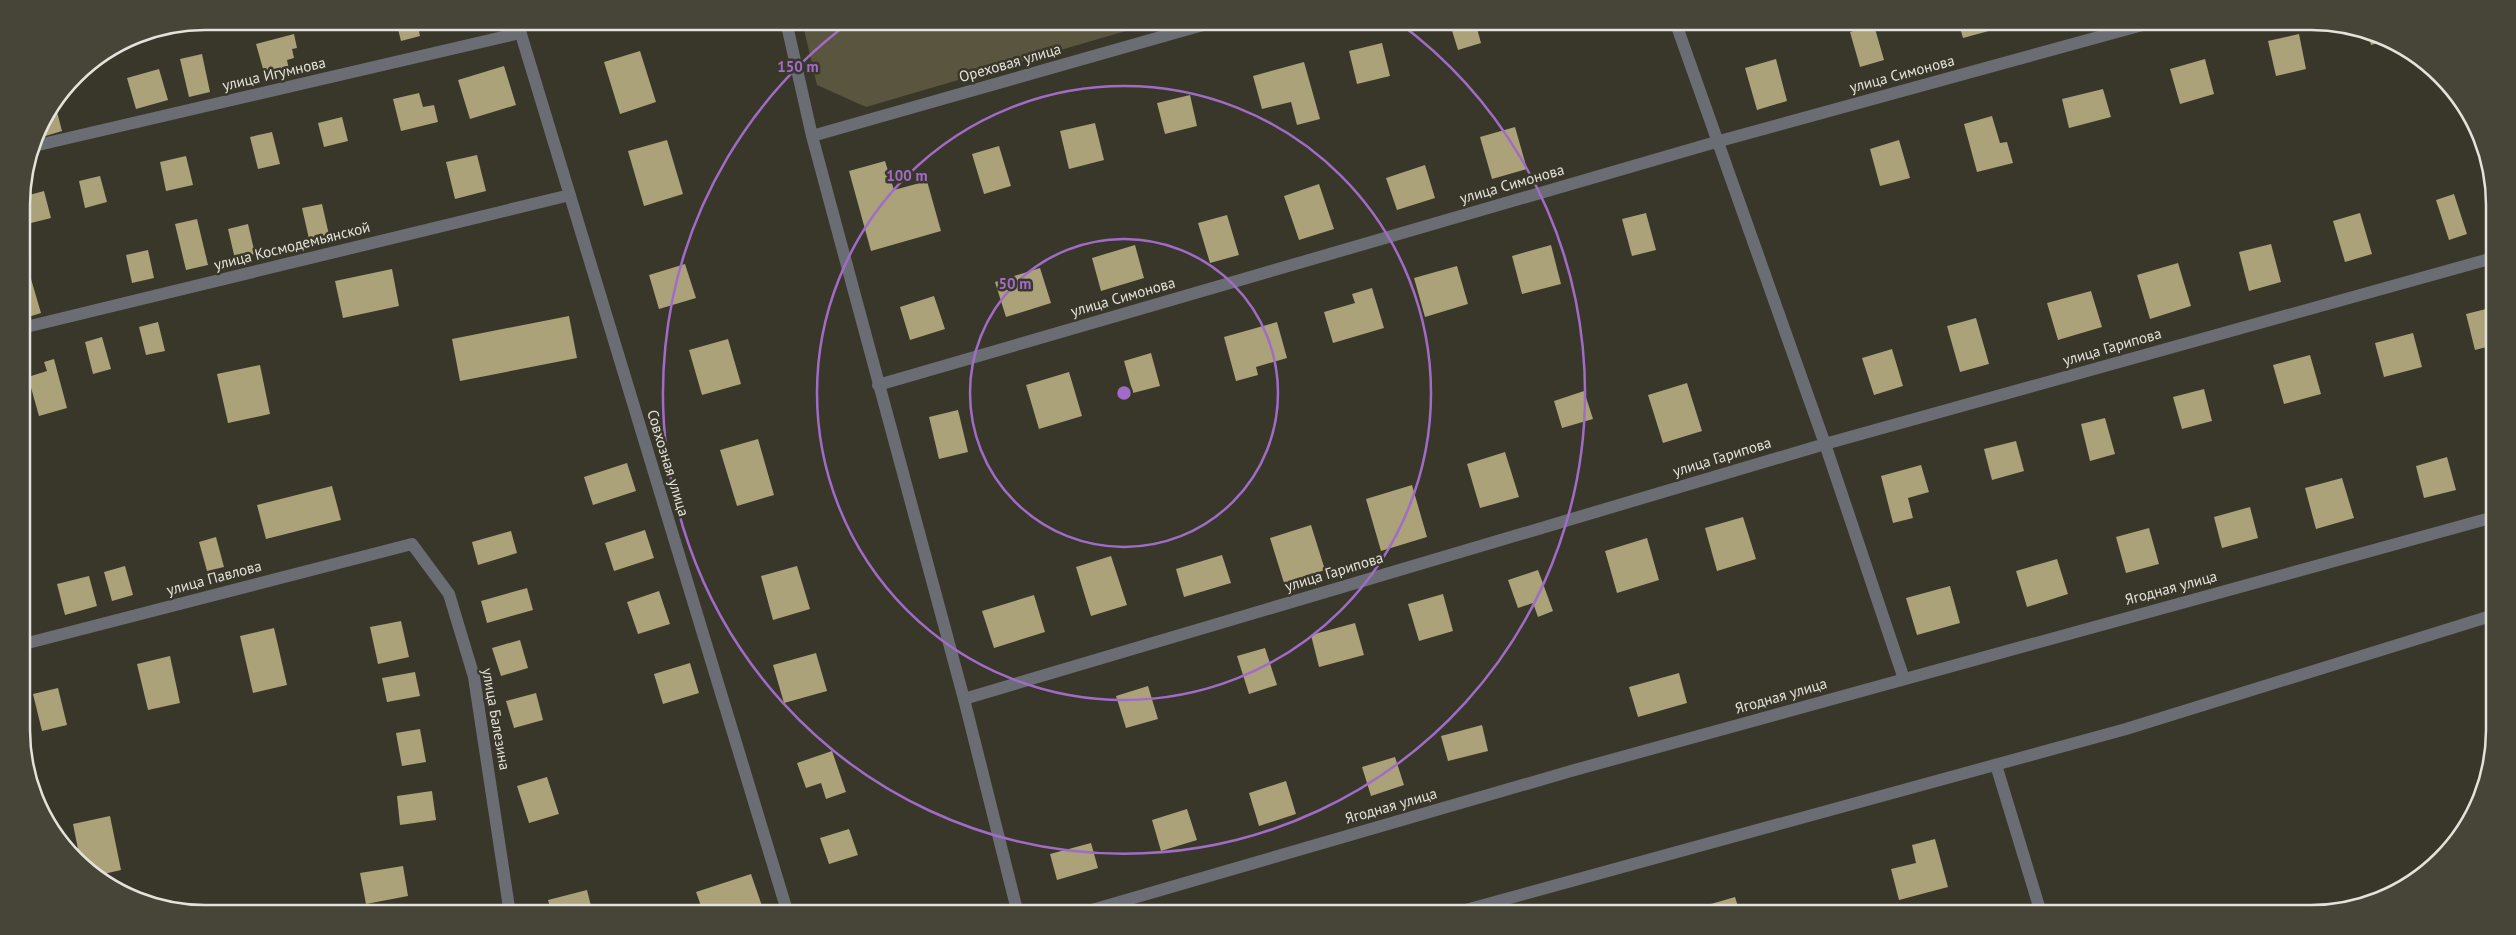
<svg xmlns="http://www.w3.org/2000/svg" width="2516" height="935" font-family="'PT Sans',sans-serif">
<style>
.green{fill:#5a553e}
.building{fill:#aba279}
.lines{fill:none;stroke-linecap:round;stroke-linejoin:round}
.minor{stroke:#6a6d73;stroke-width:12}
.ring{fill:none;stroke:#a06cc8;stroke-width:2.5}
.labels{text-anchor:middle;stroke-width:5;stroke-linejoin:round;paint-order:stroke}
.street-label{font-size:15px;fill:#e4e2da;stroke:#39372a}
.rim{fill:none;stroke:#e4e2da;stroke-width:2.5}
.centre{fill:#a06cc8;stroke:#39372a;stroke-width:2.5}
.ring-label{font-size:15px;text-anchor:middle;font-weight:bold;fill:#a06cc8;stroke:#39372a;stroke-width:5;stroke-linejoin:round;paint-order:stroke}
</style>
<rect width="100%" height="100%" fill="#39372a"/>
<path class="green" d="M802,21H1160L866,107L817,85Z"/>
<path class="building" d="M396,21H417L420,36L401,41Z
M1449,21H1475L1481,43L1458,50Z
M1958,21H1993L1996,29L1963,38Z
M1874,25L1884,60L1860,67L1850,32Z
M2367,30L2370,31L2388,40L2371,45Z
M294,34L297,48L292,49L294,58L287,60L289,70L265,76L256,44Z
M2299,34L2306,69L2276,76L2268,41Z
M1382,43L1390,76L1357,84L1349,51Z
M640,51L656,102L620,114L604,62Z
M202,54L210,92L189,97L180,59Z
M1776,59L1787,101L1757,110L1745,68Z
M2205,59L2214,94L2180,104L2170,69Z
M1304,62L1320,119L1297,125L1291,102L1262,109L1253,76Z
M504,66L516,105L470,119L458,80Z
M159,69L168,100L136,109L127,78Z
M2103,89L2111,117L2069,128L2062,99Z
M419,93L423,107L434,105L438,122L401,131L393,99Z
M1190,95L1197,126L1165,134L1157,103Z
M55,104L62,131L42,137L40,124Z
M1992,116L2000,143L2007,142L2013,163L1977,172L1964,124Z
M342,117L348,141L324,147L318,123Z
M1095,123L1104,160L1069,169L1060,131Z
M1515,127L1527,169L1492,179L1480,137Z
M272,132L280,164L258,169L250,137Z
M667,140L683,194L644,206L628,151Z
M1899,140L1910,178L1880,186L1870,149Z
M999,146L1011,186L984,194L972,154Z
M477,155L486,191L455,199L446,162Z
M186,156L193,185L166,191L160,162Z
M885,161L894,190L927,181L941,231L871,251L849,171Z
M1425,165L1435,198L1397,210L1386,178Z
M100,176L107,202L85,208L79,181Z
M1319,184L1334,229L1299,240L1284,196Z
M44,191L51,218L23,225L22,197Z
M2454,194L2467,234L2449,240L2436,200Z
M322,204L329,235L309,239L302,208Z
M1646,213L1656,250L1632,256L1622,219Z
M2360,213L2372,254L2345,262L2333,221Z
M1227,215L1239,255L1210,263L1198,223Z
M197,219L208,265L186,270L175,224Z
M248,224L255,254L235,259L228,229Z
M2271,244L2281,282L2249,291L2239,252Z
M1135,245L1144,278L1101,291L1092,258Z
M1551,245L1561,284L1522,294L1512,256Z
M148,250L154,278L132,283L126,255Z
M2178,263L2191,306L2150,319L2137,275Z
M685,264L696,298L659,309L649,275Z
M1457,266L1468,304L1425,317L1414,278Z
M1040,268L1051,303L1006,317L995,282Z
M392,269L399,306L343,318L335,281Z
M31,279L41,313L22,319V281Z
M1372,288L1384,328L1333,343L1324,312L1355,303L1352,294Z
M2091,291L2102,327L2058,340L2047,303Z
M934,296L945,329L910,340L900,307Z
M2494,307V345L2475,350L2466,314Z
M569,316L577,358L460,381L452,339Z
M1976,318L1989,364L1960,372L1947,326Z
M158,322L165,351L146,355L139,327Z
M1277,322L1287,358L1256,367L1258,375L1236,381L1224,337Z
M2413,333L2422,367L2384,377L2375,343Z
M102,337L111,369L93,374L85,342Z
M728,339L741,384L702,395L689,350Z
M1892,349L1903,386L1874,395L1862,358Z
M1151,353L1160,386L1133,393L1124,361Z
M2310,355L2321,394L2284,404L2273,365Z
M54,359L67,408L39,416L28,377L47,371L44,362Z
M260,365L270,414L228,423L217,374Z
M1069,372L1082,416L1039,429L1026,385Z
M1687,383L1702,431L1663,443L1648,395Z
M2204,389L2212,421L2182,429L2173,397Z
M1584,391L1593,419L1562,428L1554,401Z
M958,410L968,452L939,459L929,417Z
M2105,418L2115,454L2090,461L2081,424Z
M758,439L774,495L737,506L720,450Z
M2016,441L2024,471L1992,480L1984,449Z
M1505,452L1519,497L1480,508L1467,464Z
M2447,457L2456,490L2424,498L2416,466Z
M627,463L636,491L593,505L584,477Z
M1921,465L1929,492L1908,498L1913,518L1893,523L1881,476Z
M2342,478L2354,518L2316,529L2305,488Z
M1412,485L1427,537L1381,551L1366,499Z
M332,486L341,520L266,539L257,505Z
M2250,507L2258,538L2222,548L2214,517Z
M1743,517L1756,559L1717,571L1705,528Z
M1311,525L1325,570L1284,583L1270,538Z
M2149,528L2159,564L2126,573L2116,537Z
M645,530L654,558L614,571L605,543Z
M511,531L517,553L478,565L472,542Z
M216,537L224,567L207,571L199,542Z
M1647,538L1659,580L1617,593L1605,551Z
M1222,555L1231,583L1184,597L1176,569Z
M1111,556L1127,605L1091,616L1076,567Z
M2057,559L2068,594L2027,607L2016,571Z
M125,566L133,595L112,601L104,572Z
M797,566L810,609L773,620L761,576Z
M1538,570L1553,611L1538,617L1533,603L1518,608L1508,580Z
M89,576L97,606L65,615L57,584Z
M1950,586L1960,623L1917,635L1906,598Z
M527,588L533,610L487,623L481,601Z
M659,591L670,624L638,634L627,602Z
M1443,594L1453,631L1419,641L1408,604Z
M1034,595L1045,632L994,648L982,611Z
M401,621L409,657L378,664L370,627Z
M1355,623L1364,655L1319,667L1311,635Z
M274,628L287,685L253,693L240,636Z
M520,640L528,668L501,676L492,648Z
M1265,648L1277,685L1249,694L1237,656Z
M816,653L827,691L784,703L773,665Z
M170,656L180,703L148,710L137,664Z
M690,663L699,693L663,704L654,674Z
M415,672L420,696L387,702L382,678Z
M1679,673L1687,703L1638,717L1629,687Z
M1148,686L1158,719L1126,728L1116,696Z
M58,688L67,725L42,731L33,694Z
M536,693L543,720L514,728L506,701Z
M1482,725L1488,751L1448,761L1441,736Z
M420,729L426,762L402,766L396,733Z
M832,751L846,792L826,799L821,783L806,788L797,763Z
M1395,757L1404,785L1371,796L1362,767Z
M547,777L559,814L529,823L517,786Z
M1286,781L1296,814L1259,826L1249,793Z
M432,791L436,820L400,825L397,796Z
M1187,809L1197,840L1161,851L1152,820Z
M110,816L121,870L95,876L81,864L73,824Z
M849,829L858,855L829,864L820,838Z
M1935,839L1948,887L1899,900L1891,869L1916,863L1912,845Z
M1091,843L1098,868L1057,880L1050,854Z
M403,866L408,896L366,904L360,873Z
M751,874L762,906L740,914H704L696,892Z
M587,890L593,914H552L548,900Z
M1735,897L1740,913H1680Z"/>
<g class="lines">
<path class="minor" d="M517,21L788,914
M786,21L812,136L964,699L1018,914
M1675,21L1825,444L1904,679
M812,136L1217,21
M34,146L520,33
M22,328L570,195
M878,385L1716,142L2157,21
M24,644L412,544L449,594L474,677L510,914
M964,699L1825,444L2493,258
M1996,765L2041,913
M1078,914L1571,771L2494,517
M1451,914L2126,729L2494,615"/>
</g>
<g class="ring">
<circle cx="1124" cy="393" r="154"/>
<circle cx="1124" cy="393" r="307"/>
<path d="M1398 22A461 461 0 1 1 850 22"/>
</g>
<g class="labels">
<g class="street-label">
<text transform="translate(1010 63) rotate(-16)" y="5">Ореховая улица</text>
<text transform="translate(274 74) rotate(-13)" y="5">улица Игумнова</text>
<text transform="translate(1902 74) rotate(-15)" y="5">улица Симонова</text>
<text transform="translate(1512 184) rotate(-16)" y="5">улица Симонова</text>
<text transform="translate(292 246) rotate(-14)" y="5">улица Космодемьянской</text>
<text transform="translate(1123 297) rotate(-16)" y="5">улица Симонова</text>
<text transform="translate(2112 347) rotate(-16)" y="5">улица Гарипова</text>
<text transform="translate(1722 457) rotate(-17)" y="5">улица Гарипова</text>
<text transform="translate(668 463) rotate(73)" y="5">Совхозная улица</text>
<text transform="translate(1334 572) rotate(-17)" y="5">улица Гарипова</text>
<text transform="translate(214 578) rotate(-15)" y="5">улица Павлова</text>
<text transform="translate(2171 588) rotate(-15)" y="5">Ягодная улица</text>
<text transform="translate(1781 696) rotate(-16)" y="5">Ягодная улица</text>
<text transform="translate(496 719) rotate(80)" y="5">улица Балезина</text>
<text transform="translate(1391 806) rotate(-16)" y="5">Ягодная улица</text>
</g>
</g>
<path d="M0 0H2516V935H0ZM205 30H2311A175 175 0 0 1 2486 205V730A175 175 0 0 1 2311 905H205A175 175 0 0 1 30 730V205A175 175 0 0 1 205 30Z" fill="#474538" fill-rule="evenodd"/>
<path class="rim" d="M205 30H2311A175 175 0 0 1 2486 205V730A175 175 0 0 1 2311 905H205A175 175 0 0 1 30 730V205A175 175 0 0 1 205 30Z"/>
<circle cx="1124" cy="393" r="8" class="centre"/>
<g class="ring-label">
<text x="798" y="72">150 m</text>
<text x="907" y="181">100 m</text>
<text x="1015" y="289">50 m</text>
</g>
</svg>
